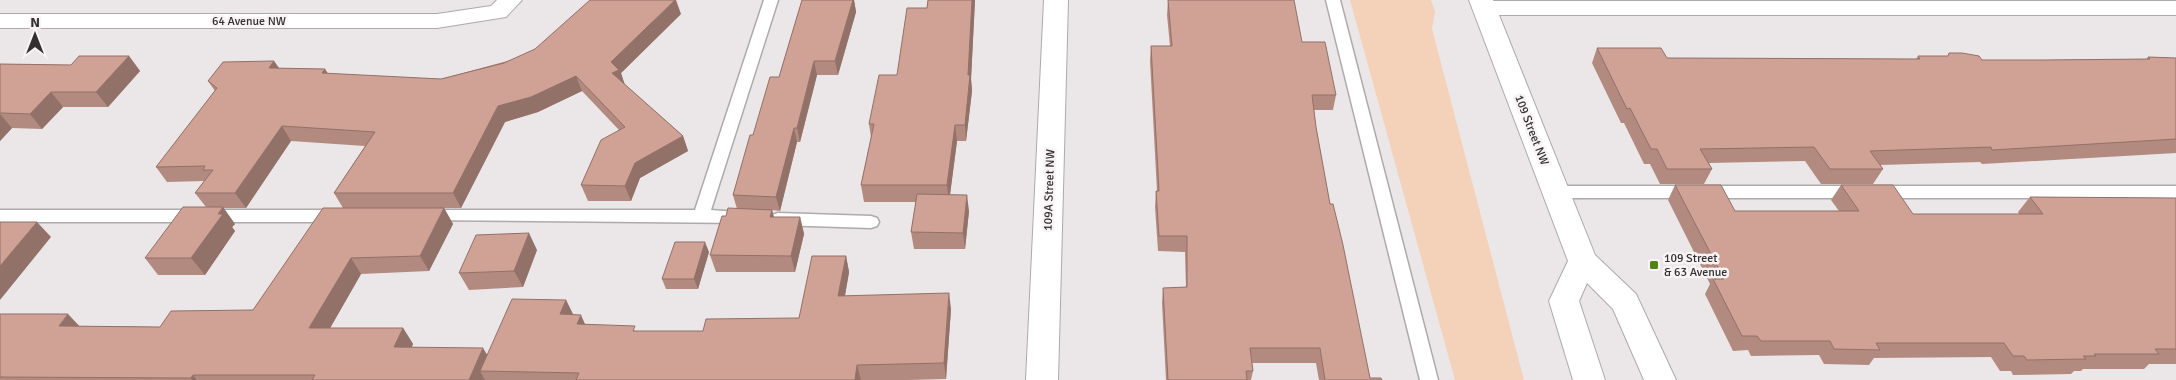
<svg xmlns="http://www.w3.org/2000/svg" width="2176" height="380" font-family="Signika,sans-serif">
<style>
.green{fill:#f3d2b9}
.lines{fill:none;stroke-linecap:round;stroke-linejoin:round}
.service-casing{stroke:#aeaaaa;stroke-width:3}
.minor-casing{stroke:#aeaaaa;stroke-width:2}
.secondary-casing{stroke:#aeaaaa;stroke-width:2}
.service{fill:#fff;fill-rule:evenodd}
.minor{fill:#fff;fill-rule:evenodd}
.secondary{fill:#fff;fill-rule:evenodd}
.wall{fill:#b38a80}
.shaded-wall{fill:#927168}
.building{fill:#d0a195;stroke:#927168}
.poi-dot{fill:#538315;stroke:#f8f3f4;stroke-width:2}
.labels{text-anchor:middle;stroke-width:5;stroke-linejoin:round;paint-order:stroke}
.street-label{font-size:12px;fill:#323030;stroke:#f8f3f4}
.poi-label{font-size:12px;fill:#323030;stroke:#f8f3f4;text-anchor:start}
</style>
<rect width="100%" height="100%" fill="#ebe6e7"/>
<path class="green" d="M1350,0H1431L1435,12L1432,29L1524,380H1455Z"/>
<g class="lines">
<g class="service-casing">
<path id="service" d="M764,0H778L711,210L750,213L752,217L750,221L744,223L422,220L420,216L422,212L428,210H695Z
M1326,0H1340L1438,380H1420Z
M1555,186H2176V198H1555L1549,196L1547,192L1549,188Z
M0,210H338L344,212L346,216L344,220L338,222H0Z
M778,213L871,216L877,218L879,222L877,226L871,228L778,225L772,223L770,219L772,215Z"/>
</g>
<g class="minor-casing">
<path id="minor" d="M497,0H522L506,17L437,28H0V14H437L491,6Z
M1044,0H1068L1058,380H1026Z
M1484,1H2176V15H1484L1476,13L1472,8L1476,3Z"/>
</g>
<g class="secondary-casing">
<path id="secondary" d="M1469,0H1493L1595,255L1636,294L1676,380H1644L1613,309L1587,283L1579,301L1605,380H1573L1549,301L1568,261Z"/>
</g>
<use href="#service" class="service"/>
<use href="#minor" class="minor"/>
<use href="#secondary" class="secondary"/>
</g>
<path class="wall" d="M802,0H854L856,12L838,75H817L800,142H797L780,211L772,210L774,217H800L804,234L795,272H716L710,255L726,216L737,209L733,195L753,135L779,77Z
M928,0H975L971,79L972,91L966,141H957L950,195L969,211L965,249H914L911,232L916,202H864L861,185L871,137L869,124L897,75L927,8Z
M1168,0L1302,42L1336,95L1333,110H1314L1316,127L1330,204L1370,378L1382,380H1319L1316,363H1252L1253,371L1251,380H1166L1162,303L1163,288L1186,287L1185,252L1158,251L1155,207L1156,191H1157L1150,61L1151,46H1170L1167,15Z
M681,14L621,73L624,84L683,136L688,151L640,178L631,201H588L581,185L619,130L582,91L538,112L505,122L461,208H444L453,224L429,271L361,274L330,328H403L413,344L412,347L487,354L566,300L573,315L585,324L637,331H703L799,318L846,256L849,272L845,296L951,309L946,379L908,380H0V314L79,326L160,327L253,310L343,208L334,193L365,146L291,141L246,208H223L235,224L232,227L235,231L205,275H158L145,258L206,207L195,193L204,181L167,182L156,167L215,91L208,81L274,61L279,68L325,69L328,74L441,79Z
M1597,48L1667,58L1916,59L1918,56L1982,60H2043L2146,59L2148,57L2176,58V153L1982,164L1980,162L1880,165L1883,169L1873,184H1821L1805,161L1709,163L1712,169L1704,184H1660L1650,164H1644L1624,123H1621L1592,63Z
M129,56L140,71L108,107H63L42,129L12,128L0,141V64L71,65Z
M1675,185L1735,211H1839L1831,200L1841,185L1913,214H2019L2018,212L2030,197L2176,198V364H2149L2144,369H2083L2081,371H2074L2071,374L2013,375L2011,371H2000L1991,357L1874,358L1869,365L1824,364L1819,355L1751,356L1748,350L1733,351L1705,294L1710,284L1668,200Z
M537,250L523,287L469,290L459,273Z
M709,252L698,289H666L662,279Z"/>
<path class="shaded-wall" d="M675,0H676L681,14L621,73L625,85L612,73L611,62Z
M853,0H854L856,12L838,75L835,61Z
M972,0H975L971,79L972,91L966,141L965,125Z
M129,56L140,71L108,107L96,92Z
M274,61L284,76L269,68Z
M814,61L817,75L800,142L797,128Z
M325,69L334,84L322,73Z
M576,76L582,91L538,112L505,122L461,208L453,193L498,106Z
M51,92L63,107L42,129L30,114Z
M0,114L12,128L0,141Z
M955,125L957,141L949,202L947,185Z
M282,126L291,141L246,208L235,193Z
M794,128L797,142L780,211L776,197Z
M683,136L688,151L640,178L631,201L625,186L635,163Z
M967,195L969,211L965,249L963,233Z
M223,207L235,224L232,227L235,231L205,275L191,258Z
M444,208L453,224L429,271L420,256Z
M772,210L776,227L770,217Z
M800,217L804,234L795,272L791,256Z
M37,222L51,237L0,300V266Z
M529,233L537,250L523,287L514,271Z
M705,242L709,252L698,289L694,279Z
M846,256L849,272L842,312L838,296Z
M351,258L361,274L321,344L309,328Z
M949,293L951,309L946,379L944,363Z
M566,300L574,316L560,314Z
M68,314L83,330L59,326Z
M581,315L588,331L577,324Z
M403,328L413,344L404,363L394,347Z
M483,348L492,363L480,371L485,380H469Z
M857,365L861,380H855Z
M193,375L197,380H192L191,378Z"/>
<path class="building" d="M590,0H675L611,62L619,70L612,73L683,136L635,163L625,186L581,185L601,140L625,127L576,76L531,97L498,106L453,193H334L375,132L282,126L235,193H195L213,170H203L205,166L156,167L217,88L208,81L223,62L274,61L269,68L325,69L322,73L441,79L504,63L535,49Z
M802,0H853L835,61H814L797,128H794L776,197L733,195L750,135H753L770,77H779Z
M928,0H972L968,75H970L965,125H955L947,185H861L874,124H869L879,75H897L907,8H927Z
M1168,0H1294L1302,42H1325L1336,95H1312L1316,127L1330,204H1333L1343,245L1370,378H1381L1382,380H1325L1320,348H1250L1253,371H1246L1247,380H1168L1163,288L1187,287V236H1159L1156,191H1159L1151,46H1172Z
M1597,48H1661L1667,58L1920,59L1918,56H1948L1949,53H1962L1979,56L1982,60H2043L2150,59L2148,57L2176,58V139L1992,150L1991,147L1870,151L1883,169H1830L1814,147L1700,149L1712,169H1667L1657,149H1651L1630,108L1627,109Z
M79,56H129L96,92H51L30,114L0,113V64L71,65Z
M1675,185H1721L1735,211H1859L1841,185H1893L1913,214H2043L2030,197L2176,198V349H2155L2159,354H2094L2096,356H2083L2086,359L2027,360L2024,356H2013L2004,343H1876L1880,350L1834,349L1830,341H1761L1757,336H1742L1713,279H1724Z
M917,194L967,195L963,233L911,232Z
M183,207H223L218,214H223L191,258H145Z
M323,208H444L420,256L351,258L309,328H403L394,347L483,348L469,380H312L315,375H193L191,378L0,377V314H68L59,326L160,327L171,311L253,310Z
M728,208L772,210L770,217H800L791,256L710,255L722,216H726Z
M0,222H37L0,266Z
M529,233L514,271L459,273L476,235Z
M675,242H705L694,279H662Z
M812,256H846L838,296L949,293L944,363L857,365L855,380H576L579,373L480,371L512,299L566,300L560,314L581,315L577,324L635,326L633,331H703L706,319L799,318Z"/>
<rect class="poi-dot" x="1649" y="260" width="10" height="10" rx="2.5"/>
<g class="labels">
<g class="street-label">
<text x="249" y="25">64 Avenue NW</text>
<text transform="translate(1532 130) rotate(69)" y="4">109 Street NW</text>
<text transform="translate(1049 190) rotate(-88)" y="4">109A Street NW</text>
</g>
<g class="poi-label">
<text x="1664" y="262">109 Street<tspan x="1664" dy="14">&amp; 63 Avenue</tspan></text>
</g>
</g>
<g transform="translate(35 35)" stroke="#f8f3f4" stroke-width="4" paint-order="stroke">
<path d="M0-4L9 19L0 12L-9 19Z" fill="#323030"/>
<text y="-8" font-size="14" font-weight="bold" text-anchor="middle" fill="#323030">N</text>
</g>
</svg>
